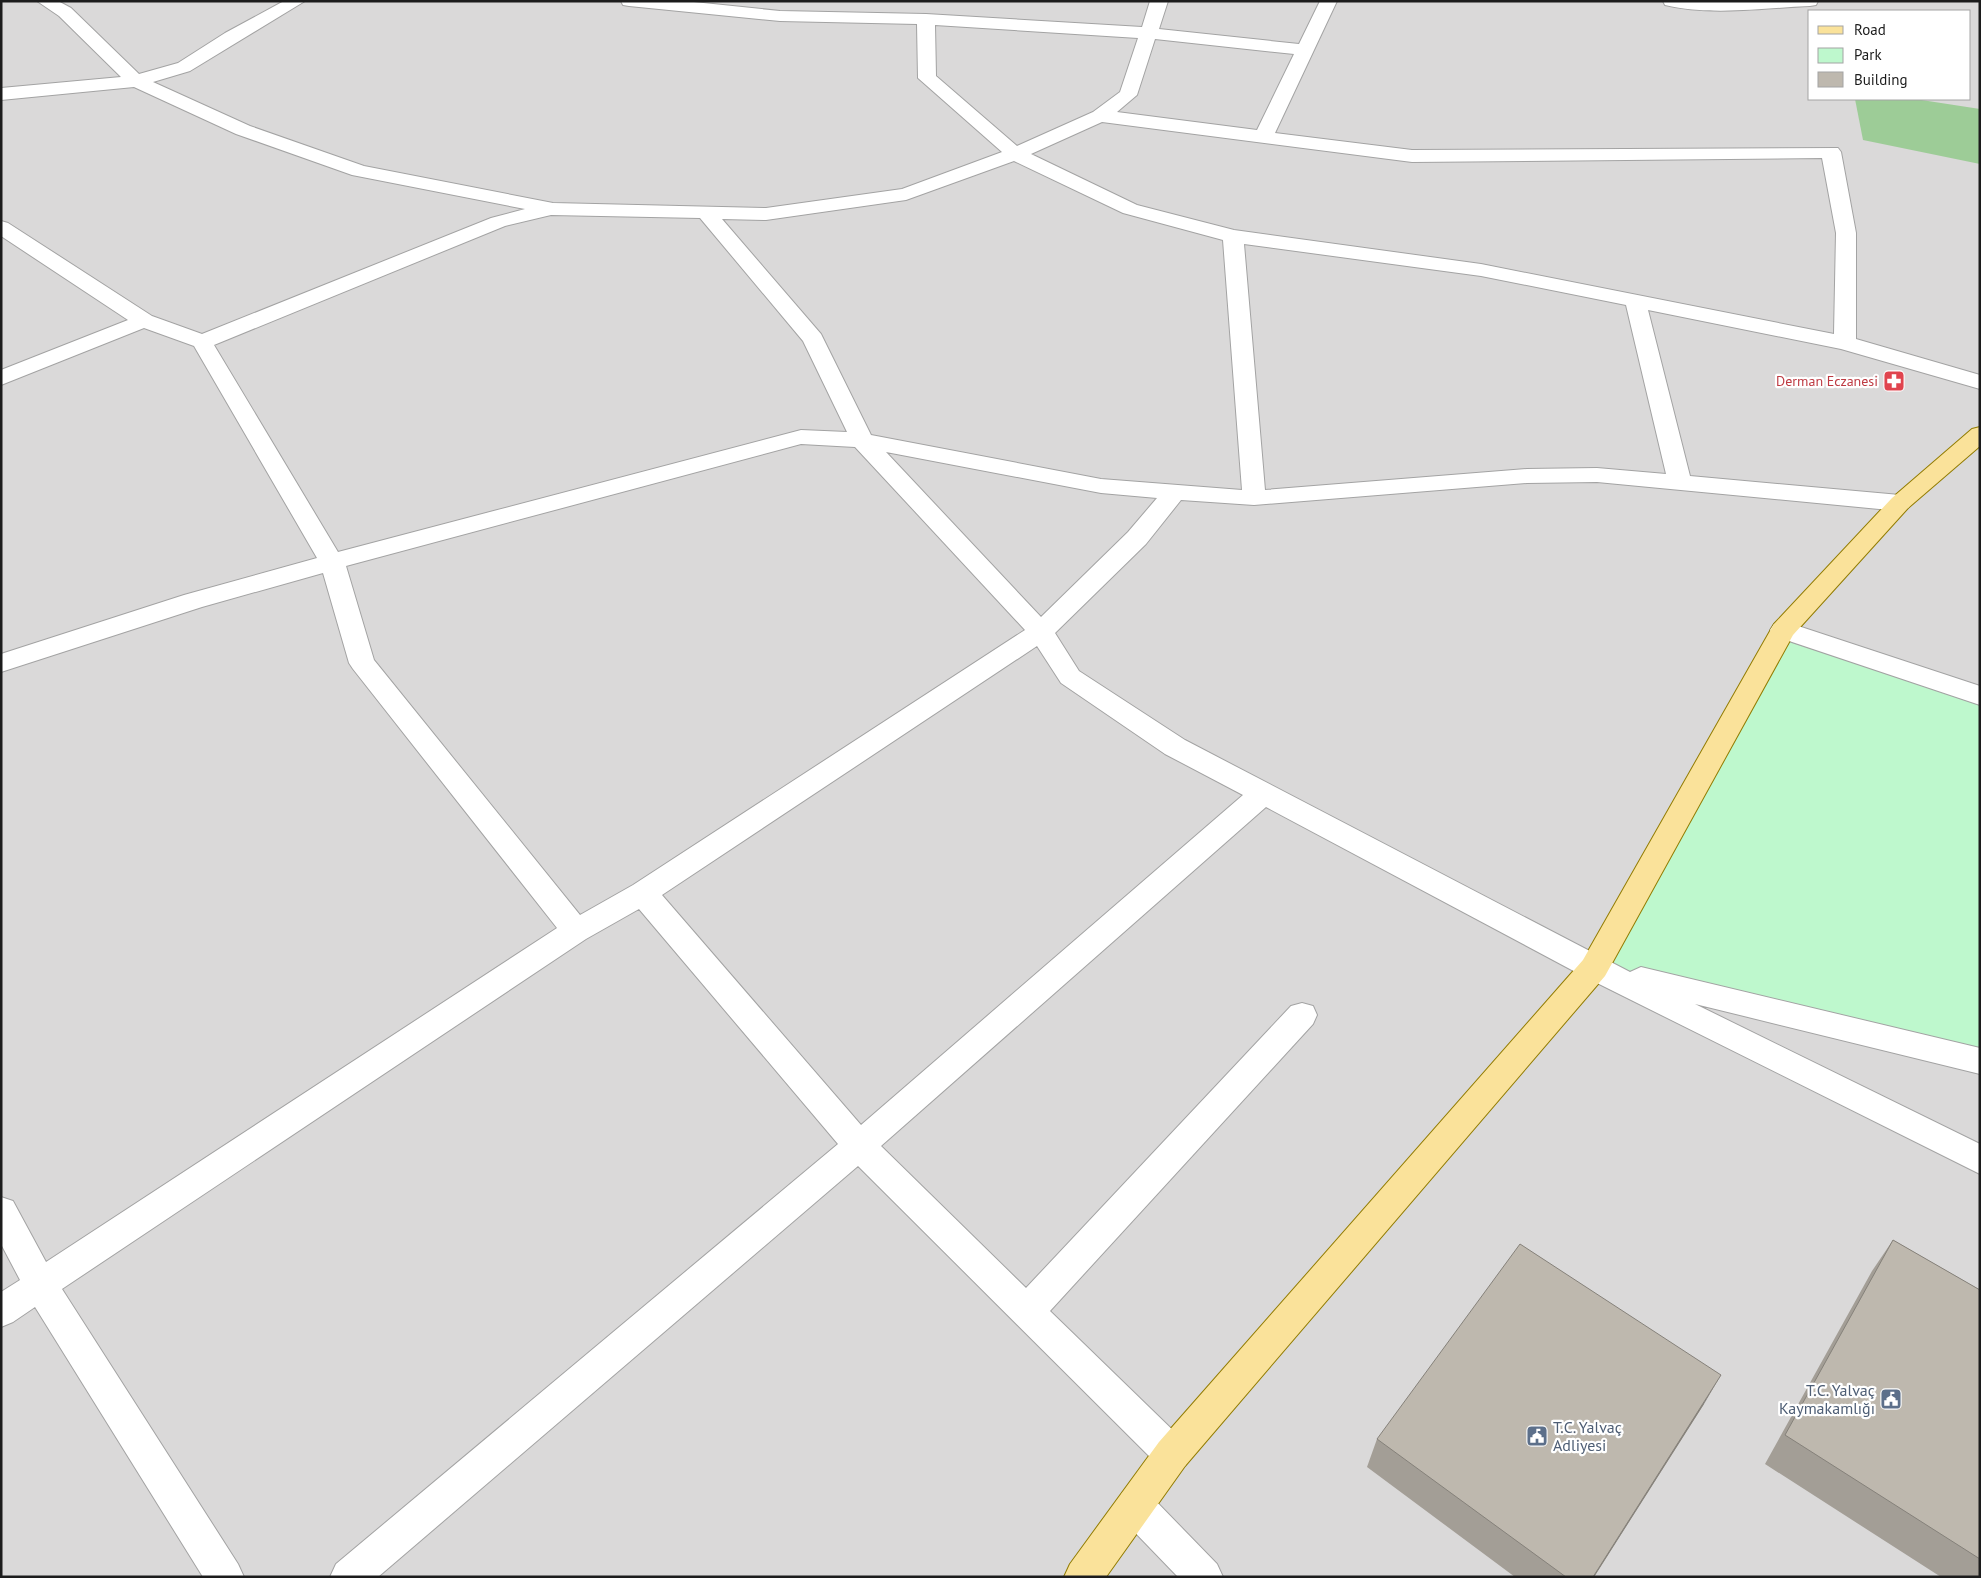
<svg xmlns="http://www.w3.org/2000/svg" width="1981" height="1578" font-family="'PT Sans',sans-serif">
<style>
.residential{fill:#dad9d9;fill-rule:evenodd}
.forest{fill:#9dcc97}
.park{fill:#bef8cd}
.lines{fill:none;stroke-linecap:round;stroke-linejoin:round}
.minor-casing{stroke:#a3a3a3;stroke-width:2}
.major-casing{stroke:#927c02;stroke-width:2}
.minor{fill:#fff;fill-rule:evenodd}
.major{fill:#fae29a;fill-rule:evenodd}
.wall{fill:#a39e96}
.shaded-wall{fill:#85817a}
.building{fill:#beb8ae;stroke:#85817a}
.labels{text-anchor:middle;stroke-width:4.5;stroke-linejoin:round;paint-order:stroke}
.health-label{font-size:14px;fill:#be3a42;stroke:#fff;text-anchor:end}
.near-service-label{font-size:16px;fill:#4e5e75;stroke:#fff;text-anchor:end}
</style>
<rect width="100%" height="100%" fill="#edece2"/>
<path class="residential" d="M1,1H1980V1577H1ZM1810,11H1970V99H1810Z"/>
<path class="forest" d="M1855,99H1915L1980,109V164L1863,140Z"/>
<path class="park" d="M1783,630L1980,696V1061L1594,968Z"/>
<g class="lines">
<g class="minor-casing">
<path id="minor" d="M37,1H58L71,8L139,74L178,63L225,33L284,1H305L190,71L153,82L250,126L364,166L553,203L766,208L902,189L1002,152L918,78L917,24L780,21L629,6L623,5L621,1H684L780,11L926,14L1142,27L1150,1H1168L1159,29L1299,44L1320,1H1337L1275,133L1412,150L1838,148L1841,152L1856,233V339L1980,375V389L1841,349L1648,310L1690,476L1900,495L1908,498L1912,503L1908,508L1900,511L1597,482L1527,483L1254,505L1181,500L1146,544L1055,633L1079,671L1185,740L1630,972L1641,967L1980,1048V1074L1695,1004L1980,1144V1174L1583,976L1266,807L881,1146L1026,1288L1291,1006L1302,1003L1313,1006L1317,1015L1313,1024L1050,1311L1185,1442L1190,1454L1185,1466L1172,1471L1159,1466L858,1166L378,1577H330L336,1564L838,1144L639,909L586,939L62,1289L238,1564L244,1577H203L35,1307L13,1322L1,1327V1292L20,1280L1,1244V1197L13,1201L46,1262L557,928L353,669L349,663L323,573L202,607L1,672V654L184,595L317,558L194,346L144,328L1,385V370L128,320L1,236V221L8,223L152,316L202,334L491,218L525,209L352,175L236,134L134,87L1,100V88L121,77L59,16ZM935,25L1138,38L1120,92L1093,112L1017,146L936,76ZM1155,39L1294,54L1257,130L1117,112L1137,95ZM1102,122L1412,162L1822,158L1836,233L1834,334L1481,264L1234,230L1137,205L1031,154ZM1014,161L1123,213L1223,240L1242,490L1101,479L871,435L821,334L722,219L766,220L906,200ZM551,215L700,218L803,341L847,432L801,430L338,552L214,345L505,226ZM1244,244L1481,276L1626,305L1666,474L1597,468L1527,469L1265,490ZM801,444L855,447L1025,630L633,885L580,915L374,660L346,566ZM886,452L1101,493L1157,498L1128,532L1041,617ZM1037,646L1061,683L1165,754L1243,795L861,1125L662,895Z
M1663,1H1818L1816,5L1810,6C1763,8 1711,16 1665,5Z
M1783,621L1980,686V705L1774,636L1770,630L1774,624Z
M1135,1488L1148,1493L1217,1564L1223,1577H1178L1122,1519L1117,1506L1122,1493Z"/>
</g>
<g class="major-casing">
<path id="major" d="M1980,427V446L1908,508L1793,635L1605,976L1185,1466L1106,1577H1064L1070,1564L1159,1442L1583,960L1774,624L1892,498L1972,429Z"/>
</g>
<use href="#minor" class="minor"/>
<use href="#major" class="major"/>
</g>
<path class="wall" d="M1893,1240L1980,1290V1577H1941L1765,1464L1872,1271Z
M1704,1404L1594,1577H1515L1367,1467L1377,1439Z"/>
<path class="shaded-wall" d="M1721,1375L1704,1404L1594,1577H1593Z"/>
<path class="building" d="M1893,1240L1980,1290V1559L1785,1435Z
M1520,1244L1721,1375L1593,1577H1566L1377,1439Z"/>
<defs>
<g id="pharmacy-square" transform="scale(1.125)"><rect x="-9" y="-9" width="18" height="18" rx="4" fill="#e0444e" stroke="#fff"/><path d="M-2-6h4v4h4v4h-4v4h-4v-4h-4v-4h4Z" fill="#fff"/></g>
<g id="civic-square" transform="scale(1.125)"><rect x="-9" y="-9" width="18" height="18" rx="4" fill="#5c6f8a" stroke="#fff"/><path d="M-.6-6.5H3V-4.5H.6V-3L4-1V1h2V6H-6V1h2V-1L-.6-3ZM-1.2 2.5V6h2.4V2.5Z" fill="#fff"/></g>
</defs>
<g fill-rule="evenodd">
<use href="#pharmacy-square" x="1894" y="381"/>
<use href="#civic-square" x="1891" y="1399"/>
<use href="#civic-square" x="1537" y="1436"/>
</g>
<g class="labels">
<g class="health-label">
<text x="1878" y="386">Derman Eczanesi</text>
</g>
<g class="near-service-label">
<text x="1875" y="1396">T.C. Yalvaç<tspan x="1875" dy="18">Kaymakamlığı</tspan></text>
<text x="1553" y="1433" text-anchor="start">T.C. Yalvaç<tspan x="1553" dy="18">Adliyesi</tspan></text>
</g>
</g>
<rect width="1981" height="1578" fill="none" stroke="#1c1c1c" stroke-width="5"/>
<rect x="1808" y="10" width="162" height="90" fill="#ffffff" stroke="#a4a4a4"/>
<rect x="1818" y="26" width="25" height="8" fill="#fae29a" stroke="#a4a4a4"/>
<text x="1854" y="35" font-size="15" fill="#1c1c1c">Road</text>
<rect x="1818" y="48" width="25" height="15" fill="#bef8cd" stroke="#a4a4a4"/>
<text x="1854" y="60" font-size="15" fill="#1c1c1c">Park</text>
<rect x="1818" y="72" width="25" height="15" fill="#beb8ae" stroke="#a4a4a4"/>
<text x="1854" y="85" font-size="15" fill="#1c1c1c">Building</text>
</svg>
